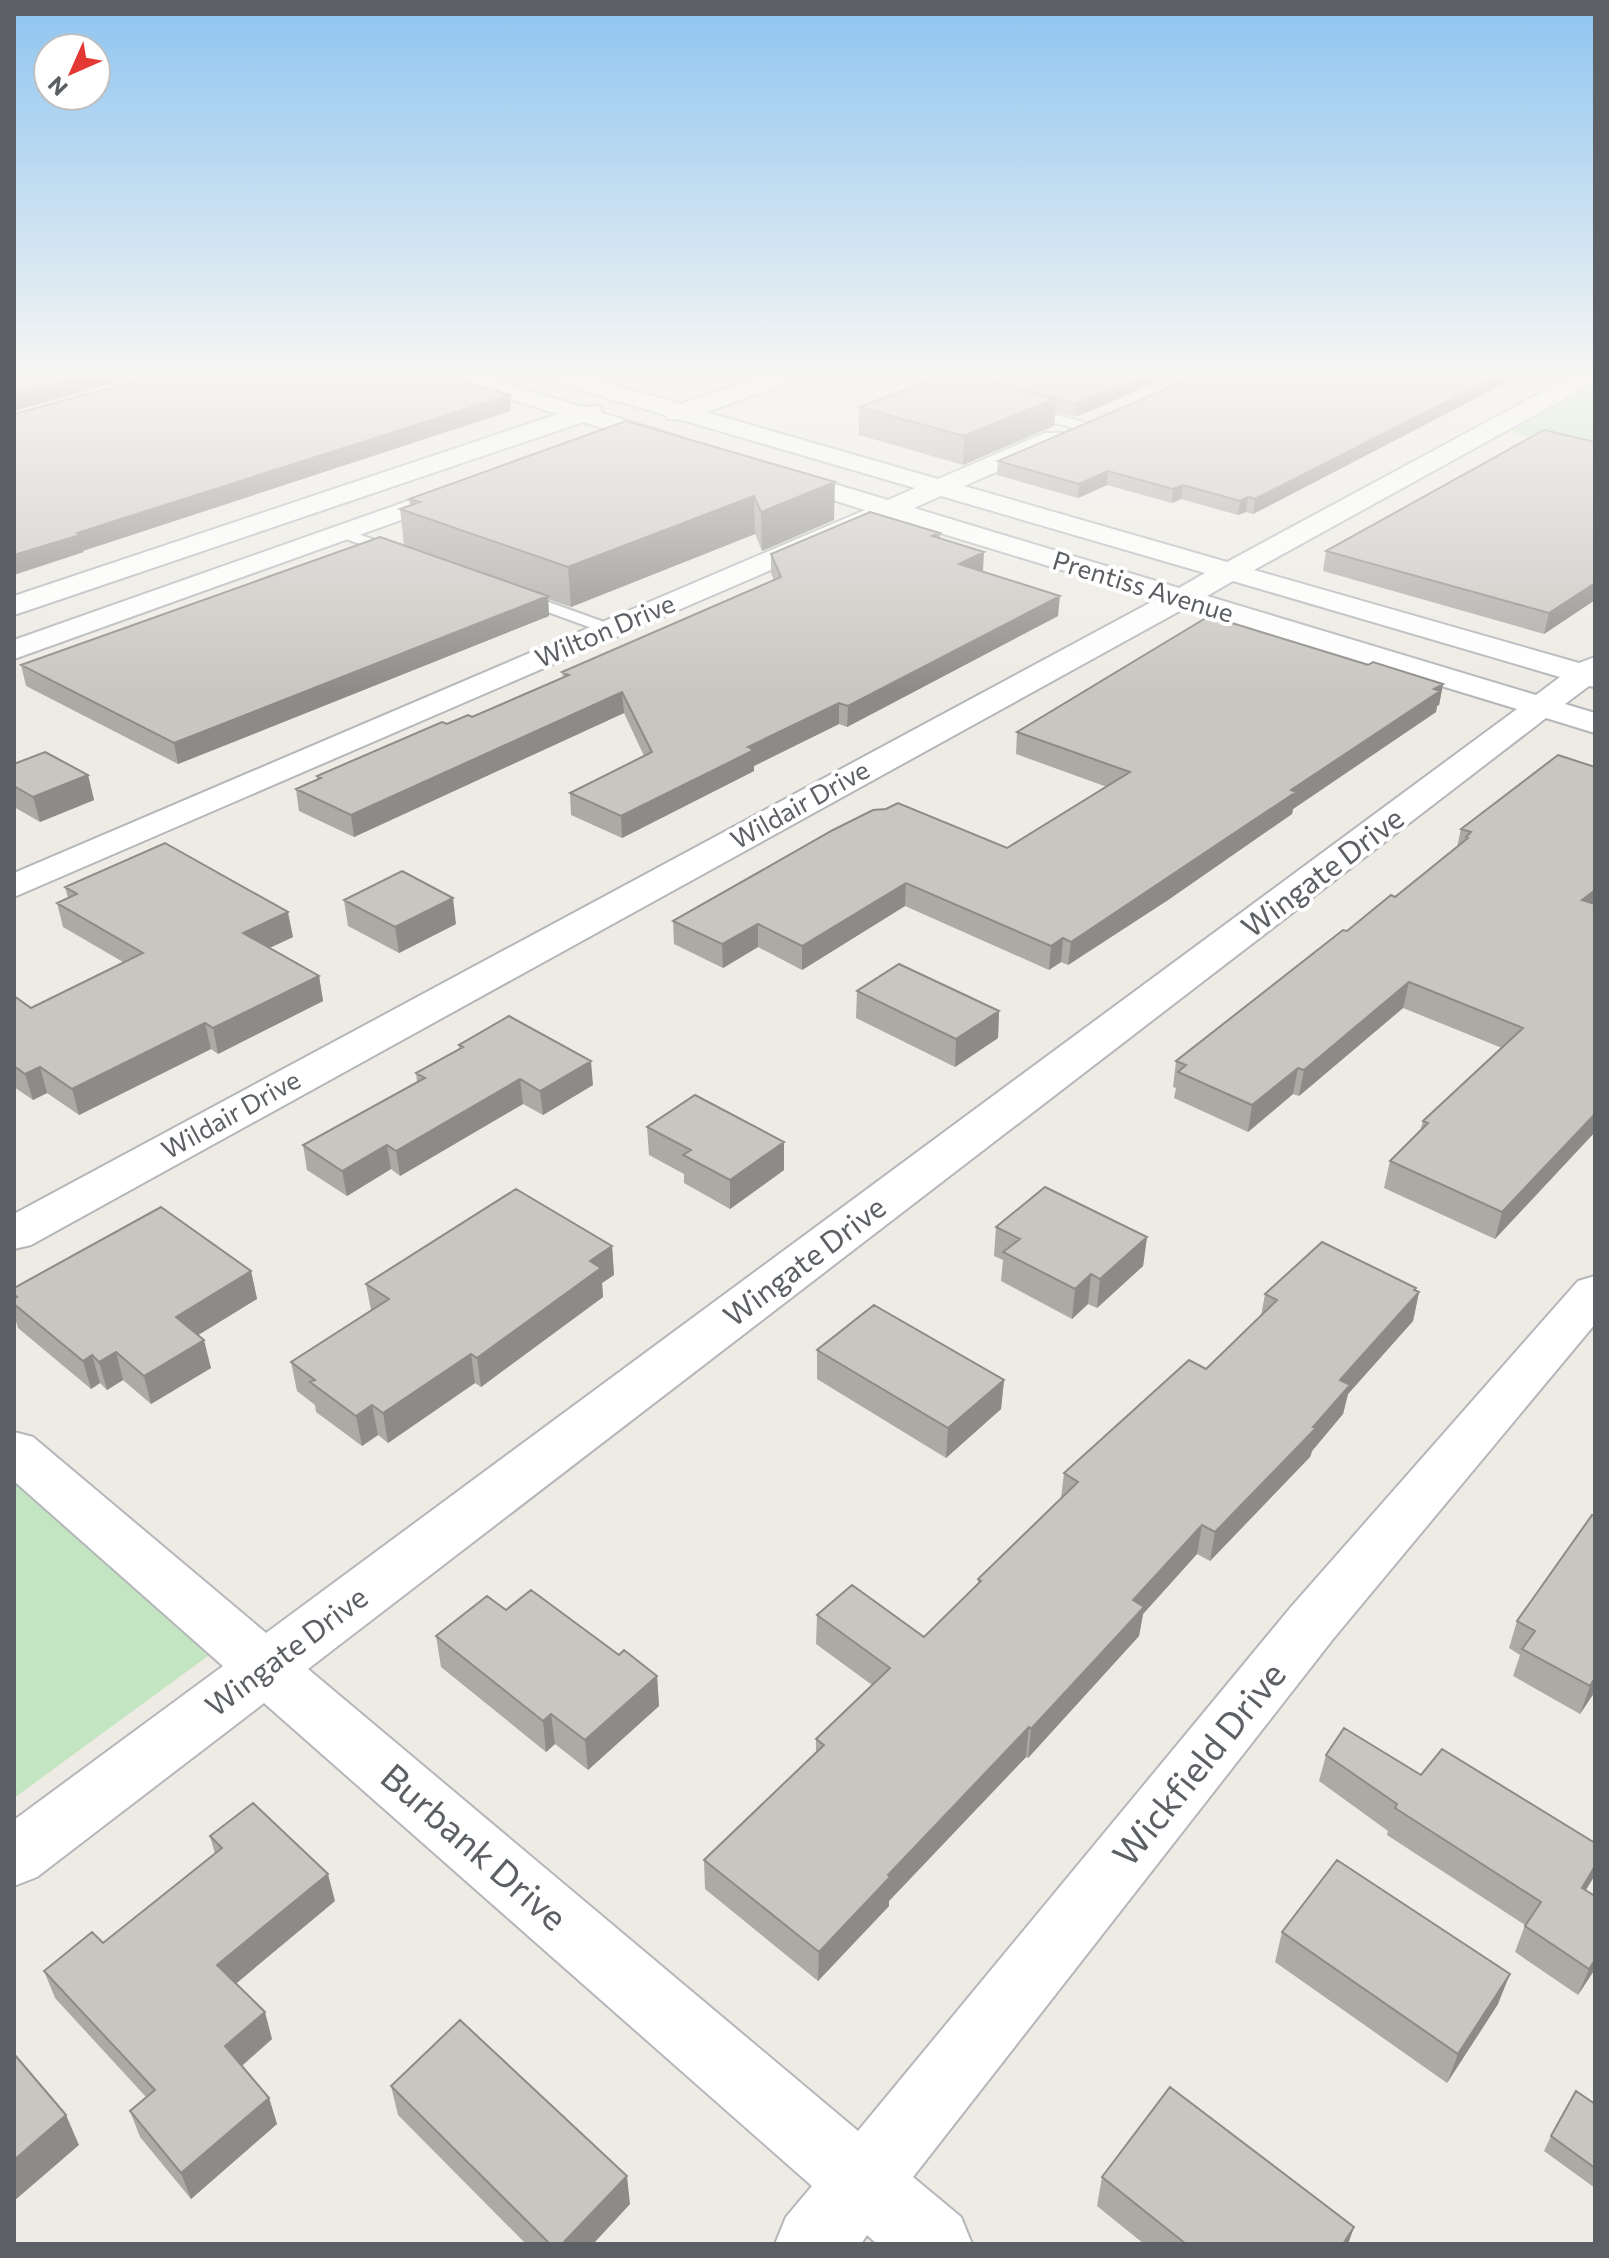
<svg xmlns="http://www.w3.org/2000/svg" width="1609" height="2258" font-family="Commissioner,sans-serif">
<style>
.green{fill:#c3e5c1}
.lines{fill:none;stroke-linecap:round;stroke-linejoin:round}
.lane-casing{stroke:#b4b6ba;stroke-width:4}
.street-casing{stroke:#b4b6ba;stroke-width:4}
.lane{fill:#fff;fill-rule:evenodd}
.street{fill:#fff;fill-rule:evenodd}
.wall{fill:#adaaa6}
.shaded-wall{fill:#8d8b87}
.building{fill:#c9c6c1;stroke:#8d8b87;stroke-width:2}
.labels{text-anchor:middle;stroke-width:8;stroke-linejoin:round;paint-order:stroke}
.far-street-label{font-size:26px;fill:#5c6064;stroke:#fff}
.street-label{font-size:30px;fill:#5c6064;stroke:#fff}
.near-street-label{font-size:36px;fill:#5c6064;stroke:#fff}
</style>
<rect width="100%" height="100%" fill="#eeebe4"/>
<path class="green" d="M1595,385V452L1510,432Z
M14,1479L212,1653L14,1798Z"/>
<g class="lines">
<g class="lane-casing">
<path id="lane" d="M1026,407L1087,423L1089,426L1082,430L1021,414L1020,411Z
M343,529L401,549L404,552L396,557L338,536L336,533Z
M518,591L615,626L617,629L615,632H603L512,599L510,596Z"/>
</g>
<g class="street-casing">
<path id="street" d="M452,377H487L582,407L600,406L602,413L683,438L686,443L683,448L674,450L583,422L14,615V596L558,414L455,382Z
M558,377H586L681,404L761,377H794L791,382L706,412L938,479L1045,433H1063L1066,438L1063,443L964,486L1227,562L1570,377H1595V382L1254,570L1579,663L1595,657V687L1589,686L1565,704L1595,713V733L1546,718L308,1669L858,2131L1291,1607L1578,1281L1595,1276V1324L1333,1639L913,2177L961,2217L972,2244H877L867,2235L861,2244H775L786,2217L812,2186L264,1703L37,1877L14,1886V1820L223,1666L14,1481V1432L33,1437L266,1633L1517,709L1185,608L31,1245L14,1249V1214L1157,599L891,518L14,897V873L865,510L769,480L765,475L769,470H787L888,500L915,488L682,420L668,419L665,415L560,384ZM941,496L1205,573L1179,588L914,508ZM1233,581L1560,677L1536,695L1207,596Z
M456,484L465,487L469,492L465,497L14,659V640Z"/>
</g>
<use href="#lane" class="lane"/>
<use href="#street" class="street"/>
</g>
<path class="wall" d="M1169,377L1076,417L1056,412L1054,426L963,465L859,435V407L974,378Z
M1517,377L1253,514L1246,512L1238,515L1181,499L1172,503L1107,485L1078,498L997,475L998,461Z
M626,421L834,520L762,551L755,534L571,607L548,599L549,616L178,764L26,686L21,665L404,545L400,509L410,506L409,499Z
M1595,442V600L1544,634L1323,571L1326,551Z
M940,533V538L982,571L1058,616L847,727L839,724L754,766V771L622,838L571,815L570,793L644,756L624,713L354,837L299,811L296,789L317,780V776L447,724L472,717L563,678L562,672L774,580L771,573V554Z
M1368,665L1443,684L1439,705L1437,706L1436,712L1293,809L1292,814L1168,900L1068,965L1061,962L1049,970L905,906L802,970L758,947L723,968L674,944L673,921L1007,848L1107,787L1016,754L1017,732Z
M1558,755L1595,1132L1495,1239L1384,1188L1390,1161L1420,1131L1423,1121L1502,1048L1403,1008L1299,1096L1293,1094L1248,1132L1174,1098L1176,1088L1173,1087L1176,1061L1347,931L1395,897L1457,847L1461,829Z
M14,764L88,775L94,800L40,822L14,807Z
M65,887L293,937L269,948L319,976L323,1001L218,1054L211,1049L79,1115L47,1093L33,1100L14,1087V996L31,1008L123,962L63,927L57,903L68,898Z
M344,900L456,924L399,953L348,926Z
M857,991L999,1011L998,1038L955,1067L856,1018Z
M459,1045L593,1085L543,1115L523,1104L400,1176L391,1169L347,1196L307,1170L303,1145L417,1082L416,1073L459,1049Z
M647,1127L784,1142V1170L730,1209L684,1183V1174L649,1155Z
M996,1227L1147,1237L1143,1266L1097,1308L1088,1304L1072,1319L1001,1281L1003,1260L994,1256Z
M612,1246L614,1275L602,1283L603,1297L481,1387L475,1383L388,1443L378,1435L362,1446L316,1412L315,1405L297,1391L291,1362L371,1310L366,1284Z
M251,1271L257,1299L198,1335L211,1368L151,1404L123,1380L107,1390L100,1383L91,1389L18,1328L14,1315V1288Z
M1416,1288L1415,1290L1419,1292L1413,1321L1348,1394L1343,1414L1312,1451L1310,1457L1210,1561L1197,1554L1143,1614L1139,1636L1028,1758L1026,1757L889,1901V1906L818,1981L705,1889L704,1860L816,1752V1739L872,1685L816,1644L817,1615L924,1637L978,1585V1579L1061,1498L1064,1473L1206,1369L1261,1316L1265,1294Z
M817,1350L1004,1380L1001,1409L946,1458L817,1379Z
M1595,1516V1697L1592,1696L1580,1714L1513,1676L1520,1655L1509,1648L1517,1621Z
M506,1610L619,1655L657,1676L659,1706L588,1770L555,1744L546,1752L441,1667L436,1636Z
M1326,1755L1421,1775L1595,1843V1875L1586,1890L1595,1969L1578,1995L1515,1952L1525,1925L1387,1835L1388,1831L1319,1781Z
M210,1836L335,1901L236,1983L272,2039L242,2066L269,2098L277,2124L191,2199L140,2137L130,2111L146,2097L55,1998L44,1971L103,1943L215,1854Z
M1282,1932L1498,2004L1447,2083L1275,1962Z
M391,2086L630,2204L593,2244H526L398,2115Z
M1595,2104V2188L1544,2151L1551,2136Z
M1102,2177L1354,2227L1348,2244H1144L1097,2206Z"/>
<path class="shaded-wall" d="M77,377H136L14,411V394Z
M1140,377H1169L1076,417L1077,404Z
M1495,377H1517L1253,514L1255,499Z
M510,395L511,411L83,551L84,552L14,575V555L77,533Z
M1056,398L1054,426L963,465L964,436Z
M1108,471L1107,485L1078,498L1079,484Z
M835,482L834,520L762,551L761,512Z
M1183,485L1181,499L1172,503L1173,489Z
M754,496L755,534L571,607L568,567Z
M1248,497L1246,512L1238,515L1240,501Z
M984,552L983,571L958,583L959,564Z
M1595,583V600L1544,634L1549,613Z
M548,596L549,616L178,764L174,743Z
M1060,596L1058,616L847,727L848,706Z
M1443,684L1439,705L1437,706L1436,712L1293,809L1292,814L1168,900L1068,965L1071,942L1291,790Z
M622,692L624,713L354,837L351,815Z
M839,703V724L754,766V771L622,838L621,816L748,747Z
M88,775L94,800L40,822L33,797Z
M906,883L905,906L802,970V946Z
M1595,890V909L1582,900Z
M453,898L456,924L399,953L395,927Z
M288,912L293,937L248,958L243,933Z
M758,924V947L723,968L722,944Z
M1063,938L1061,962L1049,970L1051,946Z
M319,976L323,1001L218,1054L213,1028Z
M1409,982L1403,1008L1299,1096L1304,1070Z
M999,1011L998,1038L955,1067L956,1039Z
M205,1023L211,1049L79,1115L72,1089Z
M591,1061L593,1085L543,1115L540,1091Z
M40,1067L47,1093L33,1100L25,1074Z
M1298,1068L1293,1094L1248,1132L1252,1105Z
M520,1079L523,1104L400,1176L396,1151Z
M1595,1107V1132L1495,1239L1502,1212Z
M784,1142V1170L730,1209V1180Z
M387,1145L391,1169L347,1196L342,1171Z
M1147,1237L1143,1266L1097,1308L1100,1279Z
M612,1246L614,1275L602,1283L603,1297L481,1387L477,1358L590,1261Z
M251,1271L257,1299L182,1345L176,1317Z
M1091,1274L1088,1304L1072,1319L1075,1289Z
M1416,1288L1413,1300L1419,1292L1413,1321L1348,1394L1343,1414L1312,1451L1310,1457L1210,1561L1215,1532Z
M204,1340L211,1368L151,1404L144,1376Z
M116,1352L123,1380L107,1390L99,1362Z
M471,1354L475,1383L388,1443L383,1413Z
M92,1355L100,1383L91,1389L83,1361Z
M1004,1380L1001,1409L946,1458L948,1428Z
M372,1405L378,1435L362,1446L356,1416Z
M1202,1525L1197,1554L1143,1614L1139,1636L1028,1758L1031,1729L1133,1600Z
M657,1676L659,1706L588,1770L585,1740Z
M1595,1678V1687L1592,1696L1580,1714L1590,1686Z
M551,1714L555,1744L546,1752L543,1721Z
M1029,1727L1026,1757L889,1901V1906L818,1981L819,1952L888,1875Z
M1595,1866V1875L1571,1914L1582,1888Z
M328,1874L335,1901L226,1992L217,1965Z
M1595,1960V1969L1578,1995L1589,1969Z
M1510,1974L1498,2004L1447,2083L1458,2054Z
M265,2012L272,2039L233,2073L225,2046Z
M269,2098L277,2124L191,2199L181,2173Z
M66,2115L79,2145L14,2201V2160Z
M627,2176L630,2204L593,2244H562Z
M1354,2227L1348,2244H1343Z"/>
<path class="building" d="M14,377H77L14,394Z
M151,377H427L433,379L439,377H450L510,395L77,533L80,535L14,555V414Z
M940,377H971L1056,398L964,436L859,407Z
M976,377H1140L1077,404L974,378Z
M1194,377H1495L1255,499L1248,497L1240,501L1183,485L1173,489L1108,471L1079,484L998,461Z
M626,421L835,482L761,512L754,496L568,567L400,509L420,502L409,499Z
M1544,430L1595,442V583L1549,613L1326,551Z
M870,512L940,533L932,536L984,552L959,564L1060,596L848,706L839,703L748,747L754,750L621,816L570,793L652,752L622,692L351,815L296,789L321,778L317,776L442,722L447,724L468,715L472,717L569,675L562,672L781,577L771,554Z
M380,537L548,596L174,743L21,665Z
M1209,616L1368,665L1373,662L1443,684L1434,689L1440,691L1291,790L1296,792L1071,942L1063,938L1051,946L906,883L802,946L758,924L722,944L673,921L833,830L873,810L886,809L898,803L1007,848L1130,772L1017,732Z
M45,752L88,775L33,797L14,786V764Z
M1558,755L1595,767V890L1582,900L1595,904V1114L1502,1212L1390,1161L1428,1123L1423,1121L1523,1028L1409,982L1304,1070L1298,1068L1252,1105L1178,1072L1186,1065L1176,1061L1343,930L1347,931L1391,895L1395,897L1468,838L1466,837L1471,832L1461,829Z
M165,843L288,912L243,933L319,976L213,1028L205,1023L72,1089L40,1067L25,1074L14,1066V996L31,1008L143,953L57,903L77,894L65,887Z
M402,871L453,898L395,927L344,900Z
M899,964L999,1011L956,1039L857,991Z
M509,1016L591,1061L540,1091L520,1079L396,1151L387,1145L342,1171L303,1145L425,1078L416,1073L463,1047L459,1045Z
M695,1095L784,1142L730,1180L683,1155L691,1150L647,1127Z
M1045,1187L1147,1237L1100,1279L1091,1274L1075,1289L1003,1252L1020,1239L996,1227Z
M516,1189L612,1246L590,1261L601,1268L477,1358L471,1354L383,1413L372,1405L356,1416L310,1382L315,1380L291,1362L389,1299L366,1284Z
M161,1207L251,1271L176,1317L204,1340L144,1376L116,1352L99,1362L92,1355L83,1361L14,1304V1298L17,1297L14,1294V1288Z
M1322,1242L1416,1288L1414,1290L1419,1292L1340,1380L1350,1385L1313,1427L1316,1428L1215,1532L1202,1525L1133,1600L1144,1607L1031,1729L1029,1727L888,1875L890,1877L819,1952L704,1860L824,1745L816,1739L890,1668L817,1615L852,1585L924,1637L981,1581L978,1579L1078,1482L1064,1473L1189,1360L1206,1369L1277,1300L1265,1294Z
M874,1305L1004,1380L948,1428L817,1350Z
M1592,1515L1595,1516V1678L1590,1686L1522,1649L1535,1631L1517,1621Z
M531,1590L619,1655L624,1650L657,1676L585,1740L551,1714L543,1721L436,1636L487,1596L506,1610Z
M1344,1728L1421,1775L1442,1749L1595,1843V1866L1582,1888L1595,1896V1960L1589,1969L1525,1926L1541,1902L1395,1808L1397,1804L1326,1755Z
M253,1803L328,1874L217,1965L265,2012L225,2046L269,2098L181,2173L130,2111L155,2090L44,1971L92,1932L103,1943L222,1848L210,1836Z
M1337,1860L1510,1974L1458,2054L1282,1932Z
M460,2020L627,2176L562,2244H550L391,2086Z
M14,2054L66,2115L14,2160Z
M1170,2087L1354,2227L1343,2244H1186L1102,2177Z
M1576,2091L1595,2104V2168L1551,2136Z"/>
<linearGradient id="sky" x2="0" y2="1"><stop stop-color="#8dc4f0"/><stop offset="0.54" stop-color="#f7f6f3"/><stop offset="1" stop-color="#f7f6f3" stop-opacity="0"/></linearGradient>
<rect width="1609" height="693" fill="url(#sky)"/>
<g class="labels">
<g class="far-street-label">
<text transform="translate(1143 587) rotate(17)" y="9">Prentiss Avenue</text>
<text transform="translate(605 631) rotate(-23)" y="9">Wilton Drive</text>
<text transform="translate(800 805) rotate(-29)" y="9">Wildair Drive</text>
<text transform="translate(231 1115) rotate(-29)" y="9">Wildair Drive</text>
</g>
<g class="street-label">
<text transform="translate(1323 873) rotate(-37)" y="10">Wingate Drive</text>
<text transform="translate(805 1262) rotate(-37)" y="10">Wingate Drive</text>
<text transform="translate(287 1652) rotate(-37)" y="10">Wingate Drive</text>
</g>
<g class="near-street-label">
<text transform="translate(1199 1764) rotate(-51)" y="13">Wickfield Drive</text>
<text transform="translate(474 1847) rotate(41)" y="13">Burbank Drive</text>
</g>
</g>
<rect width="1609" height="2258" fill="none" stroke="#5c6064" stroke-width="32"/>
<g transform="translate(72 72) rotate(225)"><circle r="38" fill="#ffffff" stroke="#bebfc1" stroke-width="2"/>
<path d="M0-6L14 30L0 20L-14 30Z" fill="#e33834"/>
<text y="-12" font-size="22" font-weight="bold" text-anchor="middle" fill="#5c6064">N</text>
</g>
</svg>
